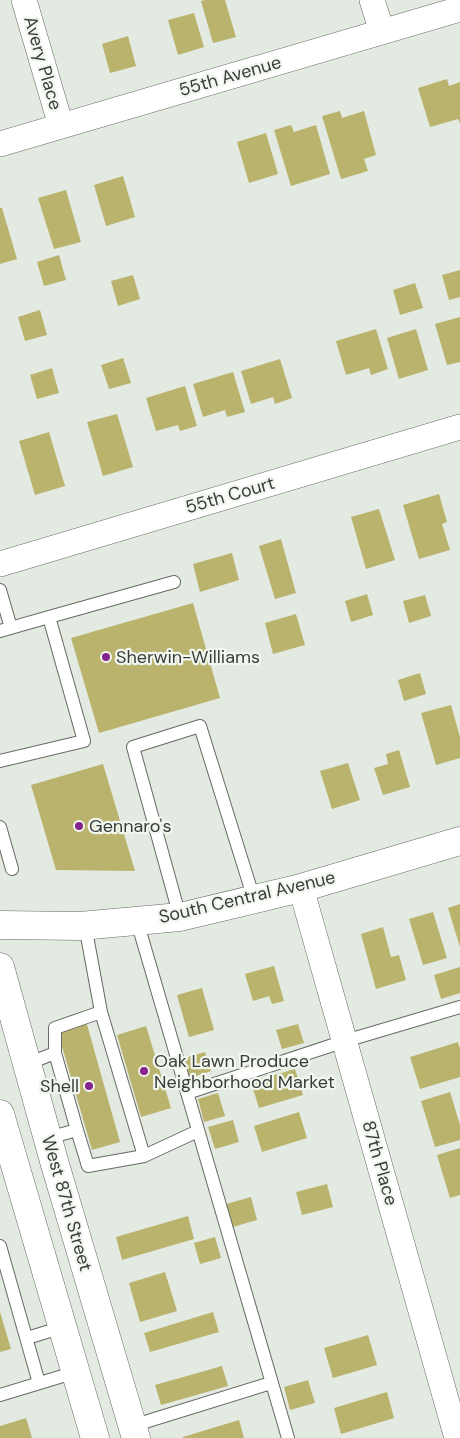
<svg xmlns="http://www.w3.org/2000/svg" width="460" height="1438" font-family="'DM Sans',sans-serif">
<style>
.building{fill:#bab36e}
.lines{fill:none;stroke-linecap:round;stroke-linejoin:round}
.service-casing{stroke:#656a63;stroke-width:14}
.minor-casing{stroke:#656a63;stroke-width:26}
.tertiary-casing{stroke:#656a63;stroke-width:29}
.secondary-casing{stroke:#656a63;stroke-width:29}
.service{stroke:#fff;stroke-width:12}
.minor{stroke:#fff;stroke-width:25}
.tertiary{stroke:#fff;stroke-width:28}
.secondary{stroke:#fff;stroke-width:28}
.poi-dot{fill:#86238c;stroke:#f1f7ef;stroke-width:2}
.labels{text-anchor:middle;stroke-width:4.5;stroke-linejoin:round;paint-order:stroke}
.street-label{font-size:18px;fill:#3a3c39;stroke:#f1f7ef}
.poi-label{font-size:18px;fill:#3a3c39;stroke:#f1f7ef;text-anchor:start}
</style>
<rect width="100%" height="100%" fill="#e3eae1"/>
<path class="building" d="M205,0H225L236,37L213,43L201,1Z
M194,13L204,47L178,55L168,20Z
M128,36L136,66L110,73L102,44Z
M447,79L449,86L460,82V123L458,119L430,127L418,88Z
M340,111L342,118L364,111L376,155L364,159L368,171L341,179L322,116Z
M291,125L294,132L316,125L330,174L291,186L274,130Z
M266,133L278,174L249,183L237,142Z
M123,176L135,217L106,226L94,185Z
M66,190L81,242L54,249L38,198Z
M0,208H2L17,259L0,264Z
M59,255L66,280L44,286L37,262Z
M460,270V297L449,300L442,275Z
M133,275L140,299L118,306L111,281Z
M415,283L423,308L400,315L393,290Z
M40,310L47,335L25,341L18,317Z
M460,317V362L447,365L435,324Z
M376,329L388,369L371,375L369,368L346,375L336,341Z
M416,329L428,370L399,379L387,338Z
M123,358L131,383L109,389L101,365Z
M280,359L292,398L275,404L273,397L251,404L241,371Z
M52,368L59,393L37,399L30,375Z
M233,372L245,412L227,417L225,410L203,417L193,384Z
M185,386L197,426L180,431L178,425L156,431L146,398Z
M117,414L133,467L103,476L87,422Z
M49,432L65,486L35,495L19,441Z
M439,494L447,522L442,524L450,550L419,559L403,505Z
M379,509L395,560L366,569L351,517Z
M281,539L296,593L275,599L259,546Z
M232,553L239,580L200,592L193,564Z
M367,594L373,615L351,622L345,601Z
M425,595L431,616L409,623L403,601Z
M193,603L220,698L99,733L71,638Z
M296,614L305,645L273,654L265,623Z
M420,673L426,694L404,701L398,680Z
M451,705L460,737V758L436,765L421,713Z
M399,750L410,787L383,795L374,768L388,764L386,754Z
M348,763L360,800L332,809L320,771Z
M103,764L135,871L56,870L31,785Z
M460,904V947L448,908Z
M433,912L447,958L423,965L409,919Z
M383,927L391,957L399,955L406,980L376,989L361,934Z
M274,966L284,1001L272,1004L269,996L253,1001L245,974Z
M460,967V993L441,999L434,975Z
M202,988L214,1030L189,1037L177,995Z
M86,1021L120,1142L92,1150L57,1029Z
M298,1024L304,1043L282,1049L276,1030Z
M146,1026L171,1108L141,1117L117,1035Z
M458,1042L460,1049V1077L420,1089L410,1057Z
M205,1052L211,1071L190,1078L184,1058Z
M295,1069L303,1095L259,1108L251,1082Z
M450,1092L460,1125V1140L435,1147L421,1101Z
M218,1093L225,1116L204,1122L198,1099Z
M299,1112L307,1138L262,1152L254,1126Z
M233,1120L239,1142L215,1149L208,1127Z
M460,1148V1195L450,1198L437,1155Z
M327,1184L333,1207L302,1215L296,1192Z
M251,1197L257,1220L233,1227L226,1204Z
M188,1216L194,1239L122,1260L116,1237Z
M215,1237L221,1258L200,1264L194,1243Z
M165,1272L177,1311L140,1322L129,1283Z
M0,1312L11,1349L0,1352Z
M213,1312L219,1332L150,1352L144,1333Z
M368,1335L377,1365L333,1378L324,1348Z
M222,1366L228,1386L161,1405L155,1385Z
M308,1380L315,1403L290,1410L284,1387Z
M387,1392L394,1418L341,1434L334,1408Z
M26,1418L32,1438H0V1426Z
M239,1420L244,1438H183V1437Z"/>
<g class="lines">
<g class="service-casing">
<path id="service" d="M0,590L11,628
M0,631L49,617
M0,761L84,741L49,617L174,582
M0,827L12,869
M180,917L133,747L200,726L254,899
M137,921L288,1438
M55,1053V1028L101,1012L85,925
M27,1064L55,1053L77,1130L48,1138
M187,1093L345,1041L460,1007
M77,1130L88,1166L144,1156L101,1012
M144,1156L198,1131
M0,1246L39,1383
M27,1338L63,1327
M0,1395L76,1372
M132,1426L271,1383"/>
</g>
<g class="minor-casing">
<path id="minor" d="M24,0L61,126
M372,0L382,32
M0,144L460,9
M0,564L460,427
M301,888L457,1438"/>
</g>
<g class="tertiary-casing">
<path id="tertiary" d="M0,925L80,926L180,917L301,888L460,841"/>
</g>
<g class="secondary-casing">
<path id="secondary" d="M0,967L54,1161L136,1438
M0,1114L95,1438"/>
</g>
<use href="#service" class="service"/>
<use href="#minor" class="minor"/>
<use href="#tertiary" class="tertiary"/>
<use href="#secondary" class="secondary"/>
</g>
<g class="poi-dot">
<circle cx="106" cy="657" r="5"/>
<circle cx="79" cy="826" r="5"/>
<circle cx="144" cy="1071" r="5"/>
<circle cx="89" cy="1086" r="5"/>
</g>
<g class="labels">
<g class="street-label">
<text transform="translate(43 63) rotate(74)" y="6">Avery Place</text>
<text transform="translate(230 76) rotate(-16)" y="6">55th Avenue</text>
<text transform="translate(230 495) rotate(-16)" y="6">55th Court</text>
<text transform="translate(247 897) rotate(-13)" y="6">South Central Avenue</text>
<text transform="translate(380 1163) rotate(74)" y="6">87th Place</text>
<text transform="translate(67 1203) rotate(74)" y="6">West 87th Street</text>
</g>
<g class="poi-label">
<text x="116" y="663">Sherwin-Williams</text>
<text x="89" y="832">Gennaro's</text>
<text x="154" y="1067">Oak Lawn Produce<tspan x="154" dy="21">Neighborhood Market</tspan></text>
<text x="79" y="1092" text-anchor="end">Shell</text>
</g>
</g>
</svg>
